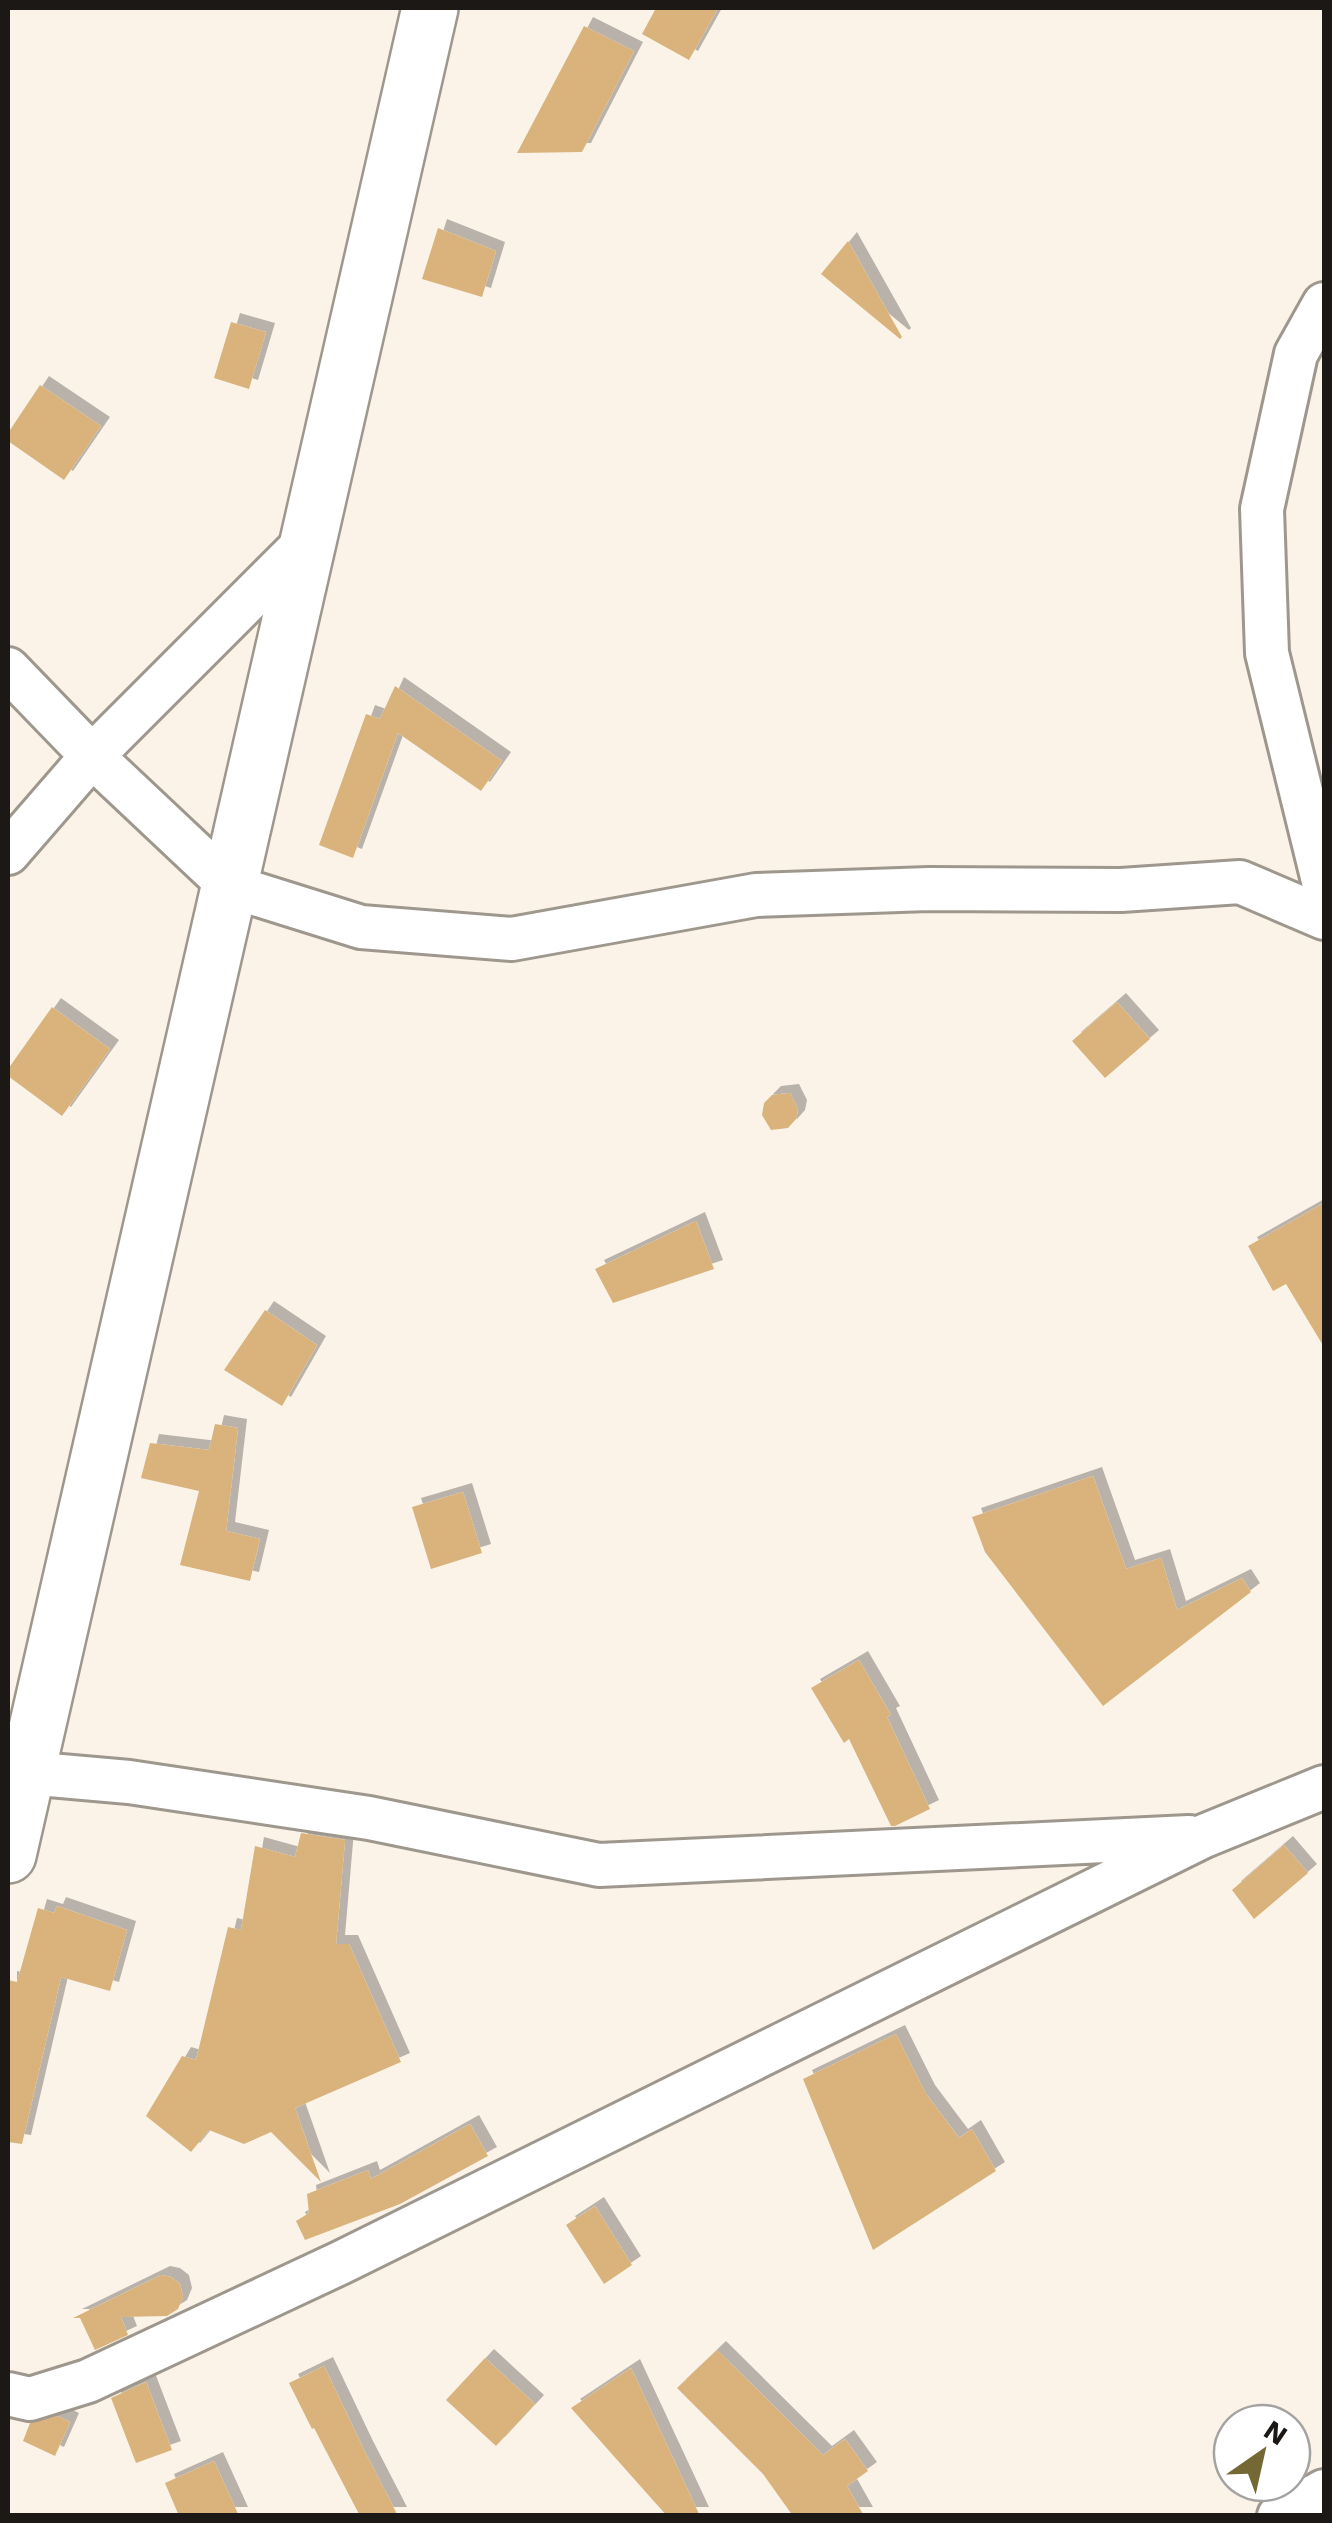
<svg xmlns="http://www.w3.org/2000/svg" width="1332" height="2523" font-family="'Work Sans',sans-serif">
<style>
.building{fill:#dab37b;filter:url(#shadow)}
.lines{fill:none;stroke-linecap:round;stroke-linejoin:round}
.street-casing{stroke:#9e978d;stroke-width:48}
.secondary-casing{stroke:#9e978d;stroke-width:60}
.street{stroke:#fff;stroke-width:42}
.secondary{stroke:#fff;stroke-width:55}
</style>
<defs>
<filter id="shadow"><feDropShadow dx="9" dy="-9" stdDeviation="0" flood-color="#0004"/></filter>
</defs>
<rect width="100%" height="100%" fill="#fbf3e8"/>
<path class="building" d="M656,8H718L689,60L642,34Z
M584,26L634,51L582,152L517,153Z
M438,228L496,251L482,297L422,279Z
M848,241L902,337L900,339L821,274Z
M231,322L266,332L249,389L214,378Z
M40,385L101,426L64,480L8,441V433Z
M395,686L502,761L481,791L398,733L353,858L319,845L366,714L380,719Z
M1117,1002L1150,1039L1105,1078L1072,1041Z
M52,1007L110,1049L62,1116L8,1076V1069Z
M790,1093L798,1109L796,1119L788,1128L771,1130L762,1115L764,1103L772,1095Z
M1324,1203V1347L1286,1284L1273,1291L1248,1246Z
M696,1221L714,1269L613,1303L595,1269Z
M265,1310L317,1345L282,1406L224,1370Z
M215,1424L238,1428L226,1531L260,1539L250,1581L180,1565L199,1491L141,1478L150,1443L209,1450Z
M1093,1476L1126,1569L1161,1558L1177,1610L1242,1578L1251,1592L1103,1706L985,1552L972,1517Z
M463,1492L482,1553L431,1569L412,1507Z
M859,1660L891,1715L887,1717L930,1809L895,1826H891L849,1739L844,1743L811,1688Z
M301,1833L345,1840L336,1944H349L401,2062L295,2108L321,2182L271,2132L244,2144L209,2130L191,2152L146,2116L182,2056L196,2060L228,1927L241,1930L255,1846L295,1857Z
M1284,1845L1308,1873L1254,1919L1232,1890Z
M57,1906L127,1930L110,1991L61,1977L22,2144L8,2142V1980L17,1982L38,1908L54,1913Z
M896,2034L926,2094L959,2138L972,2129L996,2171L873,2250L803,2079Z
M470,2124L488,2156L400,2204L305,2240L296,2221L309,2213L307,2194L368,2170L371,2179Z
M595,2206L632,2265L604,2284L566,2225Z
M161,2275L171,2277L180,2284L183,2297L178,2309L167,2316L121,2317L128,2335L95,2350L80,2318H73Z
M717,2350L823,2455L845,2439L868,2471L847,2486L864,2516H793L763,2474L677,2388Z
M485,2358L535,2404L496,2446L446,2400Z
M324,2366L364,2450L398,2516H360L314,2428L312,2429L289,2383Z
M631,2368L700,2516H667L571,2408Z
M146,2382L172,2450L136,2463L111,2398Z
M58,2416L70,2422L55,2456L23,2441L30,2423Z
M214,2461L239,2516H179L165,2483Z"/>
<g class="lines">
<g class="street-casing">
<path id="street" d="M1324,304L1296,354L1262,509L1267,653L1324,885
M8,669L92,756L230,886L361,927L512,939L756,895L929,889L1121,890L1240,882L1324,918
M8,853L92,756L308,540
M8,1795L27,1773L129,1782L369,1818L599,1865L1189,1837
M8,2394L30,2399L88,2381L340,2263L1204,1836L1324,1787
M1279,2516L1324,2491"/>
</g>
<g class="secondary-casing">
<path id="secondary" d="M8,1855L430,8"/>
</g>
<use href="#street" class="street"/>
<use href="#secondary" class="secondary"/>
</g>
<rect width="1332" height="2523" fill="none" stroke="#1b1815" stroke-width="20"/>
<g transform="translate(1262 2453) rotate(34)"><circle r="48" fill="#ffffff" stroke="#a4a3a1" stroke-width="2.5"/>
<path d="M0-8L18 38L0 25L-18 38Z" fill="#746835"/>
<text y="-15" font-size="28" font-weight="bold" text-anchor="middle" fill="#1b1815">N</text>
</g>
</svg>
